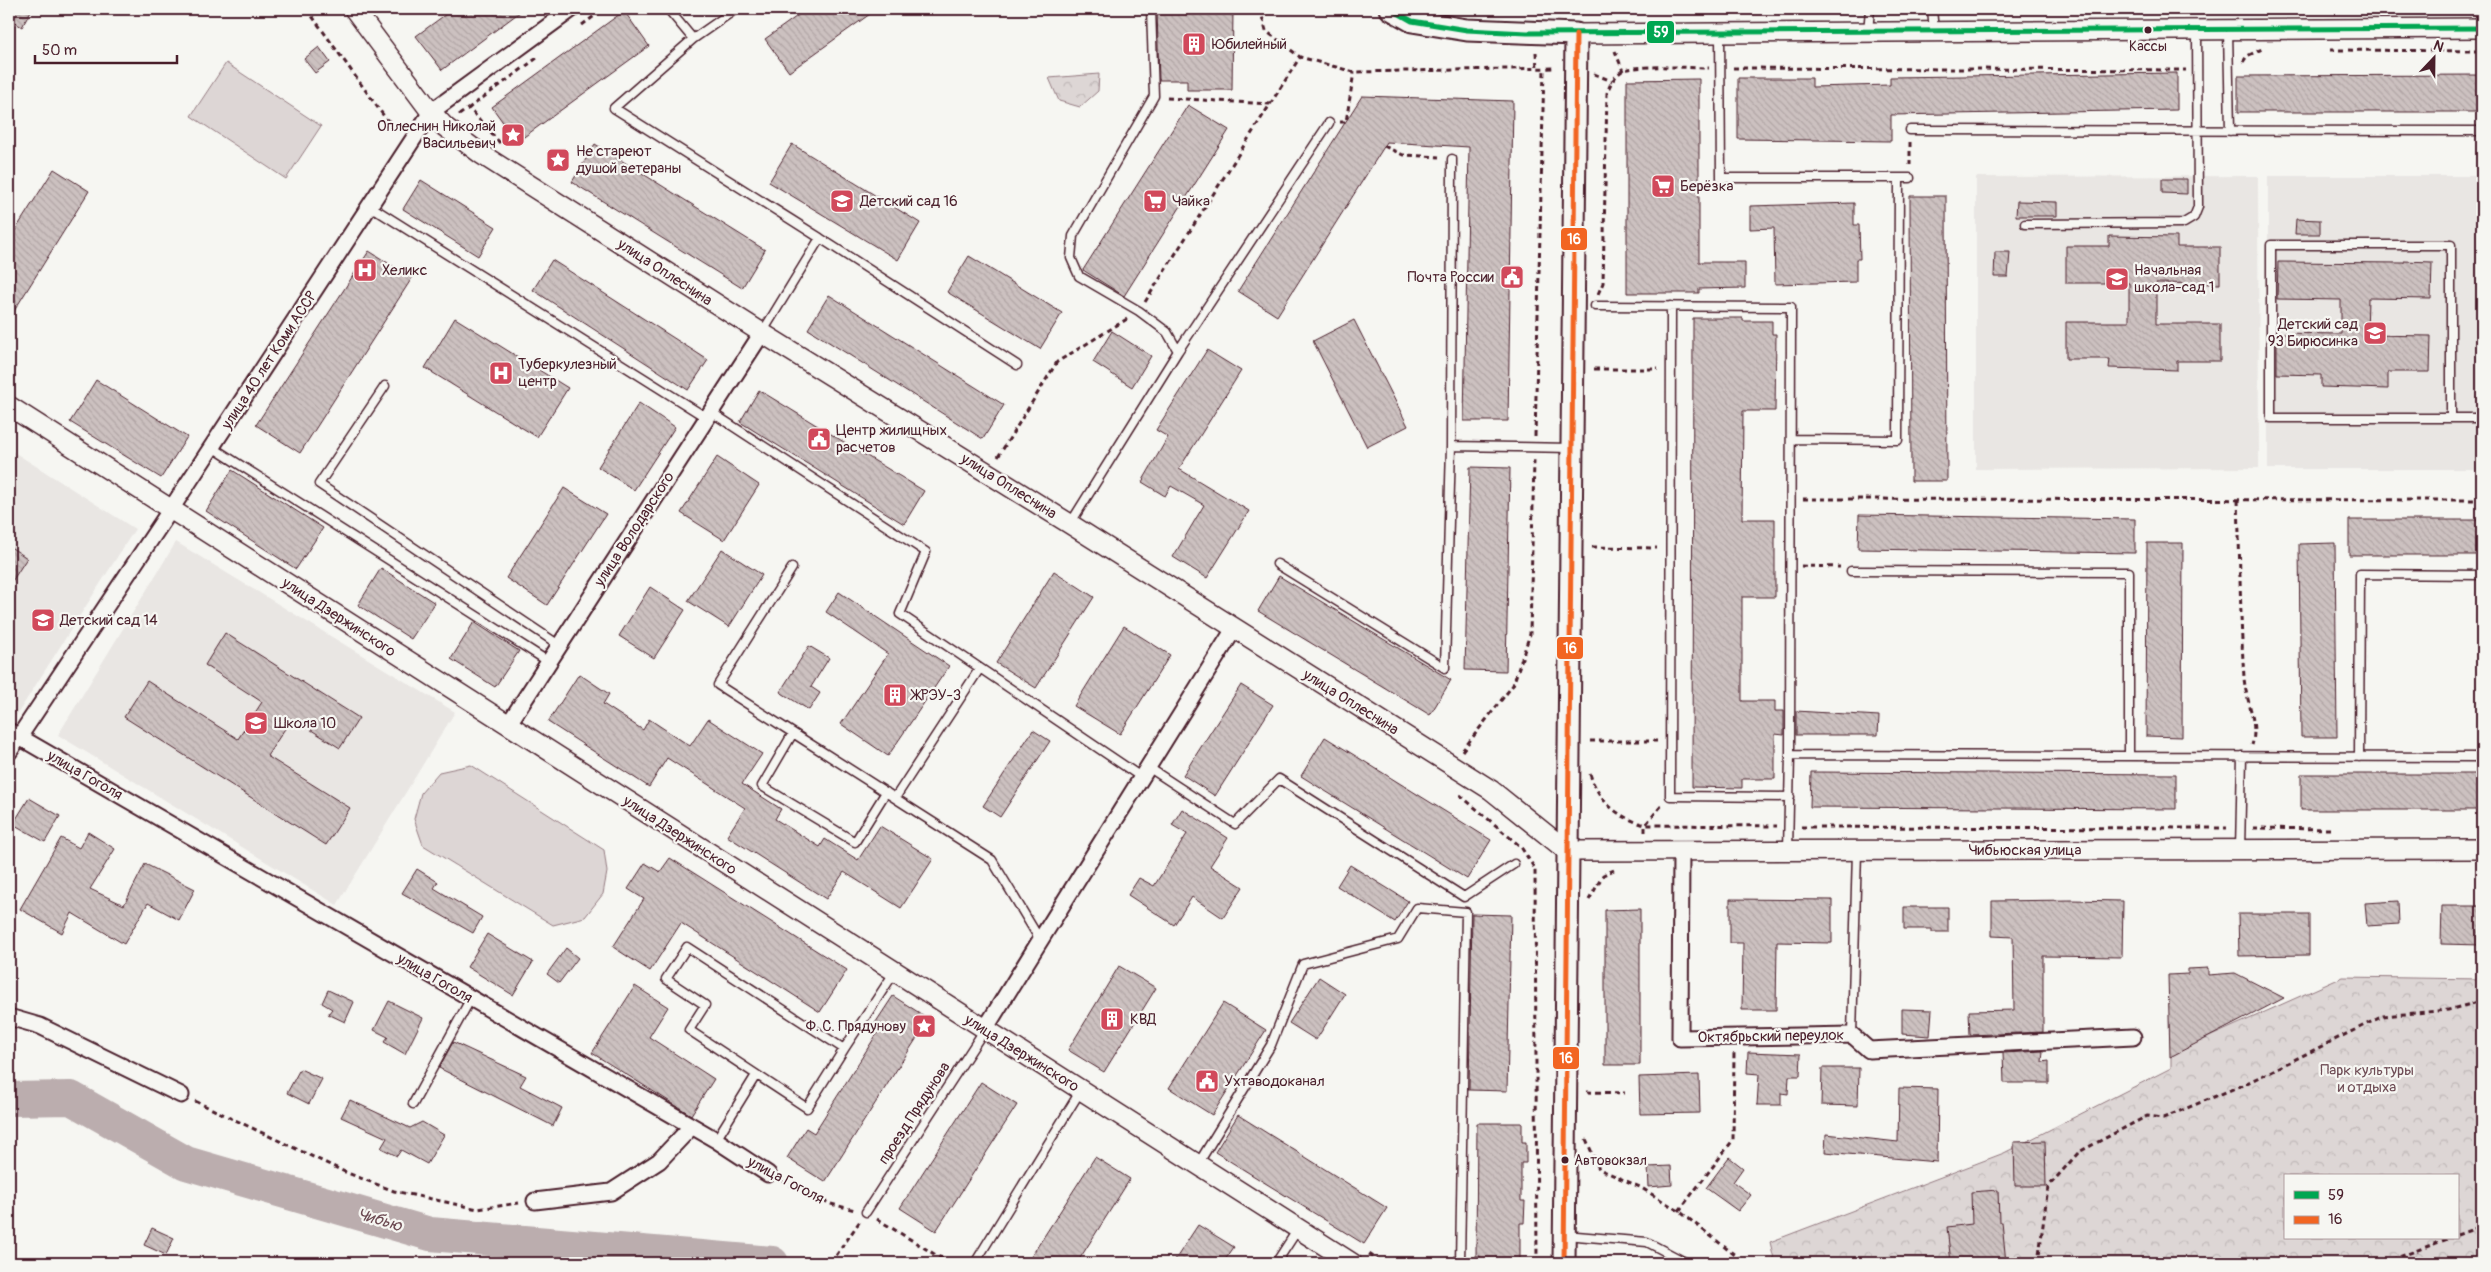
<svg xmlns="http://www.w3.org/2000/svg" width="2491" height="1272" font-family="Pangolin,sans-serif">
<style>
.built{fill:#e9e6e3}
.forest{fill:url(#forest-crowns);stroke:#947a80;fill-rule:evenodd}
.pitch{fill:#ddd6d5;stroke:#947a80}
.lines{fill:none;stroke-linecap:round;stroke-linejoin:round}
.river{stroke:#bbadae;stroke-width:34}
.building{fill:url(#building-back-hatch);stroke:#4a1f2b}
.service-casing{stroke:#4a1f2b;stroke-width:11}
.minor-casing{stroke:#4a1f2b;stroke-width:19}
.tertiary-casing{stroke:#4a1f2b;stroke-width:22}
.secondary-casing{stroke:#4a1f2b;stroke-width:25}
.path{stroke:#4a1f2b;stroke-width:3;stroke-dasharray:5 4;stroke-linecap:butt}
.service{stroke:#f6f6f2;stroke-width:8}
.minor{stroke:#f6f6f2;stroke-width:15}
.tertiary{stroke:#f6f6f2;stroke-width:19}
.secondary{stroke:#f6f6f2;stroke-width:21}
.bus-1-casing{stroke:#f6f6f2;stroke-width:9}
.bus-2-casing{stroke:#f6f6f2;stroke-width:9}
.bus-1{stroke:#00a651;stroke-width:5}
.bus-2{stroke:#f26522;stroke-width:5}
.bus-dot{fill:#4a1f2b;stroke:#f6f6f2;stroke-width:2}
.labels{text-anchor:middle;stroke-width:4.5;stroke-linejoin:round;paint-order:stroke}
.bus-label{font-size:14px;fill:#4a1f2b;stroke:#f6f6f2}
.poi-label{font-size:15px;fill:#4a1f2b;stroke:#f6f6f2;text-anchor:start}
.street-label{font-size:15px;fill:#4a1f2b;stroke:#f6f6f2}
.park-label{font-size:15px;fill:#6f4d56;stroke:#f6f6f2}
.water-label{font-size:16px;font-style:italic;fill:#6c4a52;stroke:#f6f6f2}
.line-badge{stroke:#f6f6f2;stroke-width:2}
.badge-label{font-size:14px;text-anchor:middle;font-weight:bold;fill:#fff}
</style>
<defs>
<pattern id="forest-crowns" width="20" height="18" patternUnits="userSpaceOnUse" patternTransform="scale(1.25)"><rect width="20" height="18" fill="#ddd6d5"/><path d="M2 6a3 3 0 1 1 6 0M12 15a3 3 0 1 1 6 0" fill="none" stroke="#bfb7b7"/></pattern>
<pattern id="building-back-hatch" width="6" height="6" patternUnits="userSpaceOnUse" patternTransform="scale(1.25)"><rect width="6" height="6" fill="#ccc1c0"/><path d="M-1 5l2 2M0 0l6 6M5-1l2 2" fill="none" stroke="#b1a5a5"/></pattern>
</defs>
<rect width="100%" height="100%" fill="#f6f6f2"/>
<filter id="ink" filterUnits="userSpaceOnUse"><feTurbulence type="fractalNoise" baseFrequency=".02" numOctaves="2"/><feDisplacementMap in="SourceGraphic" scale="10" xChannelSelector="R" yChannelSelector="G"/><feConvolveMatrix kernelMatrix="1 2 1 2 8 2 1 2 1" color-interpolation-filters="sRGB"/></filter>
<g filter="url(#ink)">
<path class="built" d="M2258,176L2259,468L1976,469V177Z
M2268,176H2482V469H2268Z
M9,449L135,529L16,716L9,711Z
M176,542L455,712L337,905L58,735Z"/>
<path class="forest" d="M1099,74L1098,91L1080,107L1059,101L1049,78Z
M2343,977L2482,979V1263H1775L1770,1242L2004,1153L2171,1068V1054ZM2285,1176H2457V1238H2285Z"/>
<path class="pitch" d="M226,63L321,126L286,179L191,116Z
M471,765L604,850L607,872L603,894L585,917L553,925L423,845L414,819L421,793L439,772Z"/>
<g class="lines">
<path class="river" d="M9,1099L71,1098L186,1163L430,1234L772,1263"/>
</g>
<path class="building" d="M9,9H32L22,27L9,19Z
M453,9H524L442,70L416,36Z
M807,9H877L789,72L765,39Z
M1157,9H1233L1232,90H1187V80H1159Z
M624,11L649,46L517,142L492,107Z
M319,47L330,62L315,73L304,59Z
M2177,73V110L1891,115V141L1738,139V78H1812V87L1890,85V77Z
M2482,75V112H2238V76Z
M1699,79V262H1745V288L1699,289V293H1627V80Z
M1362,96L1513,101L1508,421H1464L1469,147L1387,142L1277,316L1238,291Z
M1188,105L1229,130L1124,296L1083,270Z
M595,144L765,250L742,288L572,182Z
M792,144L920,223L898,260L769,182Z
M54,169L89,191L9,319V240Z
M2162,179H2187V194L2162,193Z
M421,180L496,227L478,256L403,209Z
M1910,196H1946L1947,481H1911Z
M2017,201L2057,202V216H2016Z
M1854,203V225H1859L1860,259H1856V282L1775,284L1774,228L1750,229V206Z
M2296,219L2320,220V234H2295Z
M2109,236L2177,237V247H2220V284L2156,283V324H2220V361H2177V370L2109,368L2110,359H2066V322H2129V283H2066V246H2109Z
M369,251L412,278L300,453L256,425Z
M1995,252H2010L2008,277H1994Z
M969,256L1062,313L1040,349L947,292Z
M552,260L708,360L688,390L533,290Z
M2404,261L2432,262L2431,299L2368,298L2367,335L2431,336L2430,372H2388V389L2321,387V375L2277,374V333L2341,334V300L2277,299L2278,262L2404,263Z
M829,295L1004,405L983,439L808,329Z
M455,318L568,388L537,437L425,368Z
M1693,318H1743V321H1772V334H1776L1775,411H1743L1742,519H1775V597H1742V701H1775V711H1784V735L1775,734V779H1742V788L1692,787Z
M1354,320L1408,426L1367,447L1313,341Z
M1112,331L1151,356L1132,387L1093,362Z
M1207,350L1241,371L1179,469L1249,511L1207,578L1173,557L1204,505L1171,486L1165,496L1142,482L1168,437L1156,430Z
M96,380L187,437L161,478L70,422Z
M759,390L924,491L904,524L740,422Z
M639,403L675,427L634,490L598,467Z
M717,457L759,485L724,540L681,513Z
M1470,467L1510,468L1506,671L1465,670Z
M232,470L323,528L296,569L206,511Z
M564,488L606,514L547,605L506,578Z
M1859,515L2135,519V553L1858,549Z
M2349,520H2482V555H2349Z
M2147,543H2183L2182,737L2146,736Z
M2335,543L2337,737H2301L2299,544Z
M9,546L27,558L9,586Z
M722,549L762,575L729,627L688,601Z
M381,568L435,603L411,639L358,605Z
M1054,571L1094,597L1036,688L996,663Z
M1279,576L1451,680L1430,715L1258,611Z
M650,587L685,610L654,658L619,636Z
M839,592L949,666L888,756L841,724L888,654L826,612Z
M474,622L519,651L495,687L451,659Z
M1124,626L1170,655L1120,734L1074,706Z
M225,633L359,718L340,748L292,718L267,756L350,808L326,845L124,717L147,681L238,739L262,702L205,665Z
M809,646L829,658L811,687L820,693L809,710L780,692Z
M579,674L609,694L603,704L643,730L649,719L690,746L708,719L762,754L742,784L781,809L775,819L820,847L825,839L858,860L880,826L933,859L901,908L844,872L826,899L727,836L745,808L667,758L649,787L548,722Z
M1241,685L1273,705L1215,796L1183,775Z
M1796,711L1879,716L1878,735H1796Z
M1033,730L1050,741L1000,817L983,806Z
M1325,737L1491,840L1467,879L1301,776Z
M1811,772L2176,774V809L1810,807Z
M2301,774H2482V810H2301Z
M29,798L60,816L45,842L13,824Z
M1182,809L1228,838L1210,866L1243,887L1223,918L1192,897L1174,925L1128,895L1139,878L1154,886L1187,834L1172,825Z
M88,832L115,849L90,889L124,905L145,864L195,889L179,920L148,903L124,944L72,913L62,933L20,909L61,838L79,848Z
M670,858L847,970L820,1012L681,923L650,971L613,947L644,899L628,889L645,863L660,872Z
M1350,865L1408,901L1395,922L1337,886Z
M417,869L438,882L434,888L482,917L473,933L402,893Z
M1730,899L1832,900V943L1777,942L1776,1010H1742L1743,943H1730Z
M2071,900L2123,901L2122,957L2043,956V1032L1970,1035L1969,1011L2014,1010L2013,937L1992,936V901Z
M2398,901L2399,924L2367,926L2365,903Z
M2442,906H2482V945L2441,944Z
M1904,907H1948V932H1932V929H1904Z
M1640,909V1065H1605V910Z
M1472,914L1511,915L1507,1091L1469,1090Z
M2238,914H2309V955L2239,956Z
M487,934L533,962L513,995L467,967Z
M566,948L578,958L559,983L547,974Z
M1119,966L1156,988L1104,1072L1068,1050Z
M2208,968V975L2235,973L2284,998L2170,1057L2168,975L2188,974V969Z
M1319,977L1345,994L1316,1040L1289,1023Z
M635,986L668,1007L649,1037L714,1079L691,1115L592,1053Z
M328,990L354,1002L345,1022L328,1014L332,1009L322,1003Z
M893,996L929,1019L825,1182L787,1158L806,1128L814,1133L880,1029L874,1025Z
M389,1001L423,1018L405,1054L384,1042L388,1037L374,1030Z
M1223,1003L1266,1030L1212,1115L1169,1088Z
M1902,1009L1932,1010L1930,1036L1902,1034Z
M453,1042L526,1076L520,1086L562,1108L553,1126L439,1068Z
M2043,1051L2042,1062L2049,1061V1083H2004L2003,1053Z
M1748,1052L1801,1054L1800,1076H1789L1788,1094L1781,1093V1105H1757L1759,1074L1747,1073Z
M1822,1068H1859L1858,1106L1821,1105Z
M300,1069L322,1079L309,1104L287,1093Z
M1699,1075L1700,1113L1640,1114L1639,1077Z
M981,1082L1017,1105L936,1231L900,1208Z
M1899,1088L1938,1089L1937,1162L1825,1152L1826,1134L1898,1142Z
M350,1100L410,1128L422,1122L444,1135L427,1164L401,1150L397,1156L381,1148L387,1138L341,1117Z
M1238,1115L1387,1208L1364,1244L1215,1152Z
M1477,1123H1522V1142H1526V1163H1521V1201H1525L1524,1223H1520V1263H1480V1256H1476Z
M2045,1141L2046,1186H2015L2014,1142Z
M1095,1157L1130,1179L1077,1263H1027Z
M1729,1157L1743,1168L1733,1182L1751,1195L1738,1211L1706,1188Z
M1671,1166L1672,1185L1649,1187L1648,1167Z
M1998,1190L1999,1222H2002L2006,1263H1951L1947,1227L1972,1224L1971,1192Z
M1198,1225L1234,1247L1223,1263H1173Z
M152,1228L174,1238L166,1255L144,1245Z"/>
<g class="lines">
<g class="service-casing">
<path id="service" d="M668,9L693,39
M736,9L693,39L614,108L820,238L762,333
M1932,9L1934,31
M2228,30L2230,131
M1868,32L1870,9
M1720,33L1721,178H1910
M1910,130L2482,131
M370,206L707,418
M2025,224L2184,223L2194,217L2198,207L2197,31
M820,238L1017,365
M1595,306L1791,307L1790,755L2129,756V572L1851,571
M1671,306L1670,796L1790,797
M1178,351L1329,123
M385,386L319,484L559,645
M711,412L926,552L900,614L1141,777
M2451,418V245H2271V418H2482
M1791,439L1898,440L1899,178
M1451,446L1452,159
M212,447L549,662
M1070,524L1178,351L1167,332L1139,311L1079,276L1071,258L1073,236L1154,96L1151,9
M1277,564L1445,668L1451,446L1571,448
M792,568L718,685L793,733
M2129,756L2482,757
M2359,757L2360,574L2482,575
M1148,767L1235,824L1279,779L1464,897L1514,864
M886,792L855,842L762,786L793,733L992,860L1040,940
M895,798L980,668
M2240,850L2242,756
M1788,851L1790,755
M1852,1035L1857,851
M844,1049L807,1108L689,1030L705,1005L666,979L687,947L844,1049L894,973
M413,1104L471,998
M716,1140L756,1075
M1198,1164L1271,1045L1303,964L1398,939L1417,908L1466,912L1460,1263
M866,1212L985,1029
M1565,1235L1647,1242L1687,1263
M975,1263L1081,1090
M1276,1263L1298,1229"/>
</g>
<g class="minor-casing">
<path id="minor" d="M508,725L762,333
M9,731L716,1140L768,1174
M9,752L177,500L431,112L572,9
M1681,851L1680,1038L1852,1035L1869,1050L2133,1037
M9,1017L40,1026L181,1095
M985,1029L1234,629
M535,1201L611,1192L659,1161L692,1126"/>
</g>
<g class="tertiary-casing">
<path id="tertiary" d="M354,9L431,112L445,127L481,154L762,333L1070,524L1491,790L1567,851L2482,849
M1576,34L2482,28
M9,406L1352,1263"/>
</g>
<g class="secondary-casing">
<path id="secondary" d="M1391,9L1412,21L1467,30L1576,34L1564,1263"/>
</g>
<path class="path" d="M307,9L386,119L401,130
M1260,9L1266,31L1300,57L1354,72L1556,68
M1606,9L1607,16
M582,25L604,9
M2330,50L2482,51
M1615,51L1623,71
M1536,52L1537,69
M2243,62L2247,56L2262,49
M1733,68L2186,70
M1594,74L1612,81
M1167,98L1270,104
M459,115L469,108
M1340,122H1346L1354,72
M1910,142V165
M500,143L469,108L537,58
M1384,146L1403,155L1439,157
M1598,294L1603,283L1607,93C1610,84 1614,77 1622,71C1636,64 1690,68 1709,68
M1145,302L1300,57
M1594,369H1658
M1535,436L1544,69
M998,457L1057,362L1127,319
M1803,499L2482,500
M2238,500C2240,559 2240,618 2244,677C2245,699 2259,723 2252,745
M1592,547L1657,548
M1801,566L1840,567
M1590,741H1657
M1462,751L1513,685L1530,634L1534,460
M1590,774C1599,802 1617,817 1645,825L1777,826
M1460,795L1521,847L1535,869L1537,1263
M1801,827L2227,828
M2253,828L2332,829
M1645,832V825L1662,805
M1589,900L1603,875L1614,870
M1587,1092L1625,1093
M195,1101L345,1172L394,1191L478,1209L519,1203
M1586,1139L1599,1169L1640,1187L1679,1211L1745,1263
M782,1181L831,1204L855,1210
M1679,1211L1733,1140L1734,1052
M877,1219L949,1263
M2457,1235L2482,1226
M1369,1254L1383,1263
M831,1263L860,1221
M2038,1263L2048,1187L2079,1152L2147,1116L2163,1118L2245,1084L2383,1016L2448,1010L2482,1001
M2383,1263L2450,1238"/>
<use href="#service" class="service"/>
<use href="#minor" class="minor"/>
<use href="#tertiary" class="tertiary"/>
<use href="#secondary" class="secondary"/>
<g class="bus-1-casing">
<path id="bus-1" d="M1391,9L1412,21L1467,30L1527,33L2482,28"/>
</g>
<g class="bus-2-casing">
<path id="bus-2" d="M1564,1263L1576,34"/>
</g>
<use href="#bus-1" class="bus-1"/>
<use href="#bus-2" class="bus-2"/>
</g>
</g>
<defs>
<g id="building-square" transform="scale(1.25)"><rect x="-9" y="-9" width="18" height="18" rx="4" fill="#d1495b" stroke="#f6f6f2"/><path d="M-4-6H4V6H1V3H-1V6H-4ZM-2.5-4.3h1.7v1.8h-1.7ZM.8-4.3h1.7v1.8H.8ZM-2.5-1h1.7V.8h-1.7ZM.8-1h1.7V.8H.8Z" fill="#fff"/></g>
<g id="sight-square" transform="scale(1.25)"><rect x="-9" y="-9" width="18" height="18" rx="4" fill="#d1495b" stroke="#f6f6f2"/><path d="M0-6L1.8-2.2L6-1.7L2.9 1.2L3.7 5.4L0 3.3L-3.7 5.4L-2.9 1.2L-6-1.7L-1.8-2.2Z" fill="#fff"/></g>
<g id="supermarket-square" transform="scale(1.25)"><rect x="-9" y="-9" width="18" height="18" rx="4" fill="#d1495b" stroke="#f6f6f2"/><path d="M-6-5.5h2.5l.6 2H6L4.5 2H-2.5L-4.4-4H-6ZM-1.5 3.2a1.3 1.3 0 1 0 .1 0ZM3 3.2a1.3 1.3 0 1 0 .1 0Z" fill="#fff"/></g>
<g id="school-square" transform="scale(1.25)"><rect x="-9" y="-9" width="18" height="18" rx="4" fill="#d1495b" stroke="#f6f6f2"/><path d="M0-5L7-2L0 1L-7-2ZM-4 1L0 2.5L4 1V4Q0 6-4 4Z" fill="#fff"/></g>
<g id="hospital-square" transform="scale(1.25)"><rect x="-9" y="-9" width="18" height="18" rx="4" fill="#d1495b" stroke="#f6f6f2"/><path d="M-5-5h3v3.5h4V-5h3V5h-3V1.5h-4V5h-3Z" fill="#fff"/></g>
<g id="civic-square" transform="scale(1.25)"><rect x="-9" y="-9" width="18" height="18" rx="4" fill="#d1495b" stroke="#f6f6f2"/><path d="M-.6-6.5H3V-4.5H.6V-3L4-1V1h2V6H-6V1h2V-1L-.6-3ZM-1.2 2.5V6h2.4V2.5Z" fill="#fff"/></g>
</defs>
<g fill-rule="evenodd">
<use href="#building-square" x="1194" y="44"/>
<use href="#sight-square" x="513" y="135"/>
<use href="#sight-square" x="558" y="160"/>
<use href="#supermarket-square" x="1663" y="186"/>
<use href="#school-square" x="842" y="201"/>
<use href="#supermarket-square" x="1155" y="201"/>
<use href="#hospital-square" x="365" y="270"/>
<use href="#civic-square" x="1512" y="277"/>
<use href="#school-square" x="2117" y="279"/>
<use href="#school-square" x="2375" y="333"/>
<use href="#hospital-square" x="501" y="373"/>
<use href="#civic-square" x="819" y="439"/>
<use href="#school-square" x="43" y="620"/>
<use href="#building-square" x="895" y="695"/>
<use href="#school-square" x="256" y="723"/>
<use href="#building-square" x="1112" y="1019"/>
<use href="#sight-square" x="924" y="1026"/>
<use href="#civic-square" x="1207" y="1081"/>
</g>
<g class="bus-dot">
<circle cx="2148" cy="30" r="4.5"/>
<circle cx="1565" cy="1160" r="4.5"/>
</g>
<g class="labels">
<g class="bus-label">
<text x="2148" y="51">Кассы</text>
<text x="1574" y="1165" text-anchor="start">Автовокзал</text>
</g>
<g class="poi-label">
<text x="1212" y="49">Юбилейный</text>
<text x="496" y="131" text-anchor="end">Оплеснин Николай<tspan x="496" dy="17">Васильевич</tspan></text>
<text x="576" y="156">Не стареют<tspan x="576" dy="17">душой ветераны</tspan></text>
<text x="1680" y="191">Берёзка</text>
<text x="860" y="206">Детский сад 16</text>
<text x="1172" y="206">Чайка</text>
<text x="382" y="275">Хеликс</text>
<text x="2134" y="275">Начальная<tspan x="2134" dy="17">школа-сад 1</tspan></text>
<text x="1494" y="282" text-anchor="end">Почта России</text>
<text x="2358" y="329" text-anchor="end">Детский сад<tspan x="2358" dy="17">93 Бирюсинка</tspan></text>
<text x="518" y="369">Туберкулезный<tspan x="518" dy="17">центр</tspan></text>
<text x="836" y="435">Центр жилищных<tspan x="836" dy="17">расчетов</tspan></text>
<text x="60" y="625">Детский сад 14</text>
<text x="912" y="700">ЖРЭУ-3</text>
<text x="274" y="728">Школа 10</text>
<text x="1130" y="1024">КВД</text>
<text x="906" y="1031" text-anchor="end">Ф. С. Прядунову</text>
<text x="1224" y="1086">Ухтаводоканал</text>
</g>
<g class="street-label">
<text transform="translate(665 272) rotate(33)" y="5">улица Оплеснина</text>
<text transform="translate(269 360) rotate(-57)" y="5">улица 40 лет Коми АССР</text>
<text transform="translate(1009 486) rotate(32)" y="5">улица Оплеснина</text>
<text transform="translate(634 529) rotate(-57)" y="5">улица Володарского</text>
<text transform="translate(339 617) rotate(33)" y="5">улица Дзержинского</text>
<text transform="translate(1351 702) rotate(32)" y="5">улица Оплеснина</text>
<text transform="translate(85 775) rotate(30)" y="5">улица Гоголя</text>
<text transform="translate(680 835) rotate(33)" y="5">улица Дзержинского</text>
<text x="2025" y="855">Чибьюская улица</text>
<text transform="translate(435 978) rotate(30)" y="5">улица Гоголя</text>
<text transform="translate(1771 1036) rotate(-1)" y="5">Октябрьский переулок</text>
<text transform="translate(1022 1053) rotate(32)" y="5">улица Дзержинского</text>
<text transform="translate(914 1113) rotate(-57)" y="5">проезд Прядунова</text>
<text transform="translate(786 1180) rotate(28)" y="5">улица Гоголя</text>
</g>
<g class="park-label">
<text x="2367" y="1075">Парк культуры<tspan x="2367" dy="17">и отдыха</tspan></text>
</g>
<g class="water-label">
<text transform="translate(380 1219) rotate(16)" y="6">Чибью</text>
</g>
</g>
<g class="line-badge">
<rect x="1646" y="20" width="29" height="24" rx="5" fill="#00a651"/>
<rect x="1560" y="227" width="28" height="24" rx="5" fill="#f26522"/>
<rect x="1556" y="636" width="28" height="24" rx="5" fill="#f26522"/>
<rect x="1552" y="1046" width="28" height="24" rx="5" fill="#f26522"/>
</g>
<g class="badge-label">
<text x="1661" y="37">59</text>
<text x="1574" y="244">16</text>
<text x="1570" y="653">16</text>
<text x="1566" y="1063">16</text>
</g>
<rect width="2491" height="1272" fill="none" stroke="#f6f6f2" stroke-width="30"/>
<rect x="15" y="15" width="2461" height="1242" fill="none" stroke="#4a1f2b" stroke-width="2" filter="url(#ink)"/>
<rect x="2284" y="1174" width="175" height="65" fill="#f6f6f2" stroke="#b1a0a2"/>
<rect x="2294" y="1191" width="25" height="8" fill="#00a651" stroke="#b1a0a2"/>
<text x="2328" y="1200" font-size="15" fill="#4a1f2b">59</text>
<rect x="2294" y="1216" width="25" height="8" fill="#f26522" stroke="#b1a0a2"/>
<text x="2328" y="1224" font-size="15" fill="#4a1f2b">16</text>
<g transform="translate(2434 58) rotate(22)" stroke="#f6f6f2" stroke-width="4" paint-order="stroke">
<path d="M0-4L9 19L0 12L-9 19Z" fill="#4a1f2b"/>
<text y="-8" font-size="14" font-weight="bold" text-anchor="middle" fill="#4a1f2b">N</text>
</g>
<path d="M35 55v8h142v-8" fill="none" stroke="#4a1f2b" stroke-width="2.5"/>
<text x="42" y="55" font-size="15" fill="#4a1f2b" stroke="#f6f6f2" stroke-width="4" paint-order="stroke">50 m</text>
</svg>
